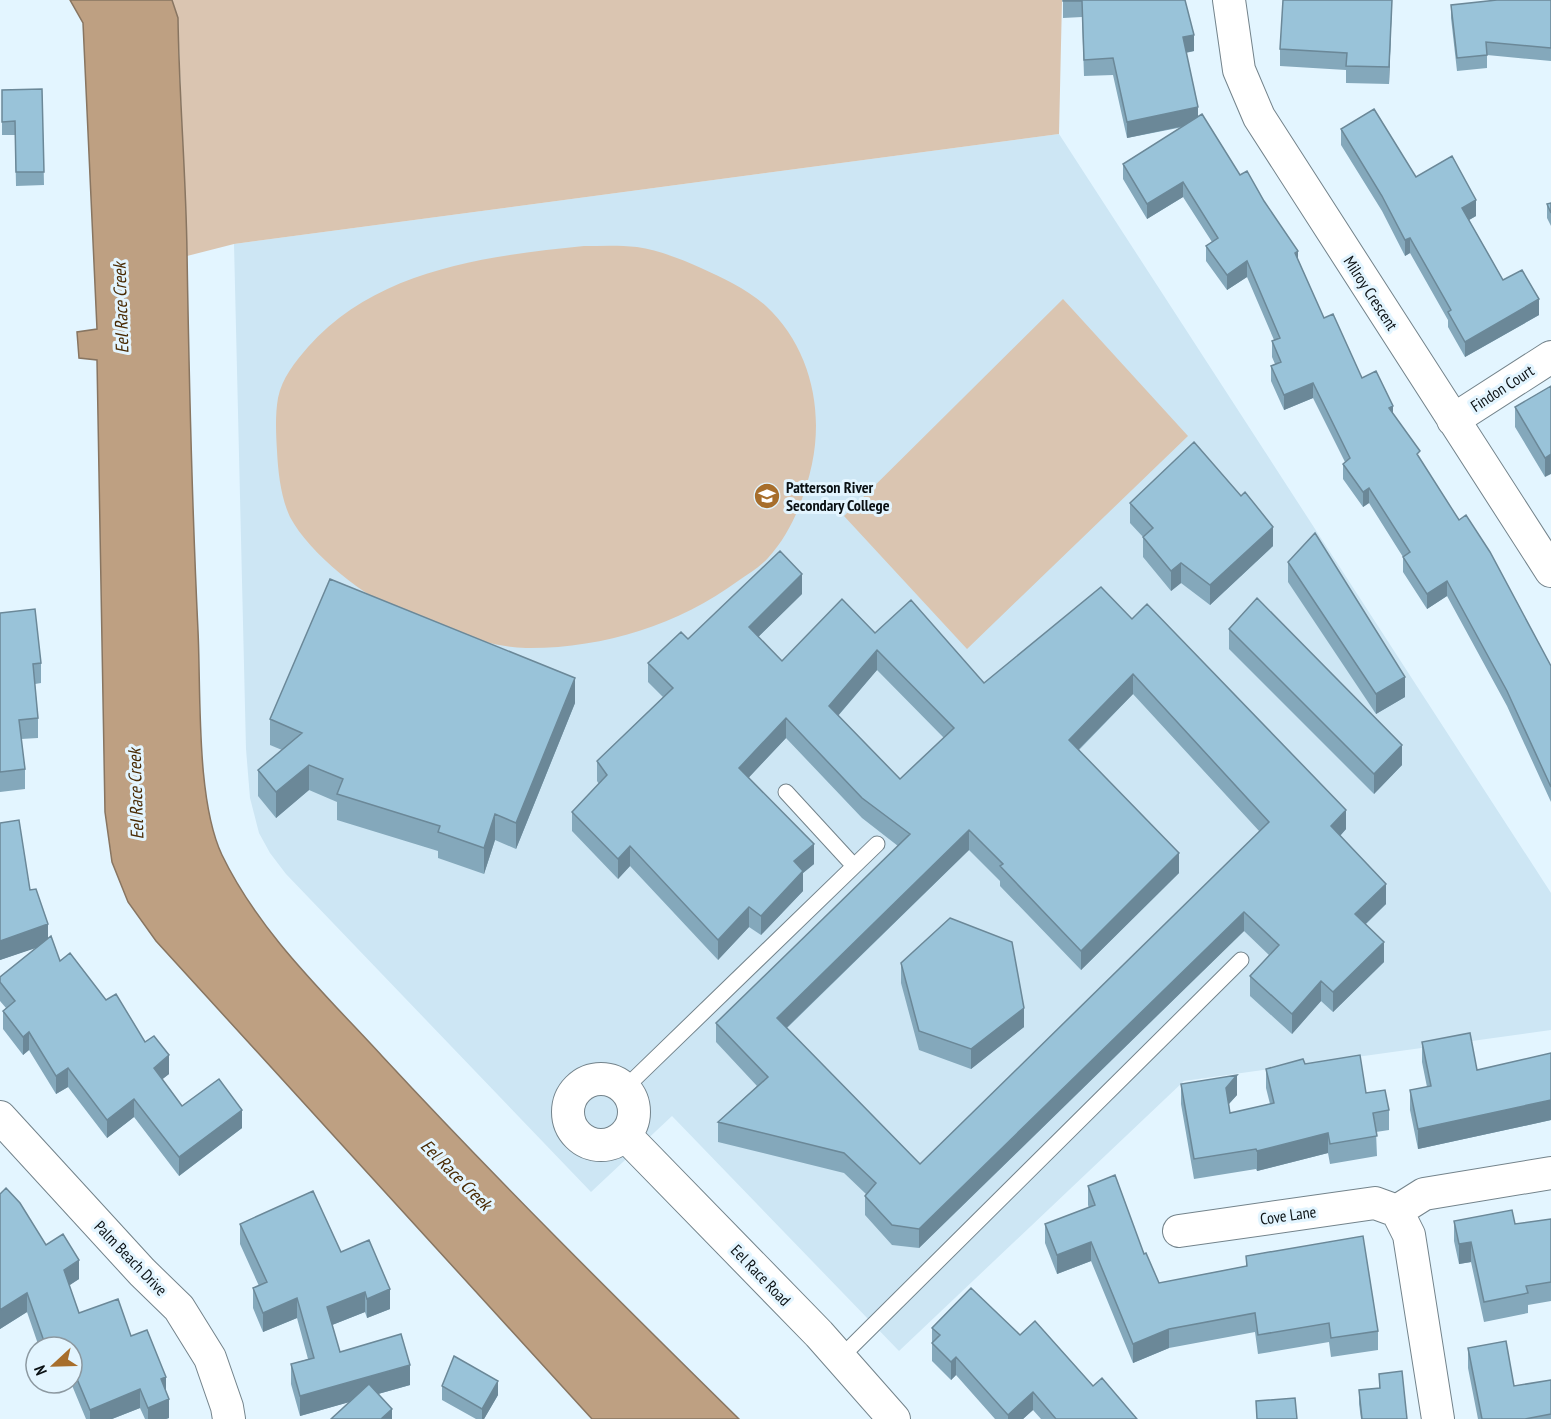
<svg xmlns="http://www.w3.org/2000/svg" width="1551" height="1419" font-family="'PT Sans Narrow',sans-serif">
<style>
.built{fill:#cde6f4}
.green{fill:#dac5b1}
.water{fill:#bea082;stroke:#887561;stroke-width:1.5}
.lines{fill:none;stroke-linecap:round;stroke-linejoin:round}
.lane-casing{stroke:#73838b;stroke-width:17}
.street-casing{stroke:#73838b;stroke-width:34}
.lane{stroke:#fff;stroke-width:15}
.street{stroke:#fff;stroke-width:32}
.wall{fill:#84a8bb;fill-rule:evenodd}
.shaded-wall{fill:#6b8898}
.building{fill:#99c3d9;stroke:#6b8898;stroke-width:1.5;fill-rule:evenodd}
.labels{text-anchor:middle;stroke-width:6;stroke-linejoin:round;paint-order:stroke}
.street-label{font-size:16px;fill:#0a1013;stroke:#e3f5ff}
.poi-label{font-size:16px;font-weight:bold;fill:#0a1013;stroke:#e3f5ff;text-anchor:start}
.water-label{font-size:18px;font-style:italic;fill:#482902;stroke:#e3f5ff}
</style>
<rect width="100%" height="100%" fill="#e3f5ff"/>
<path class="built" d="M1059,134L1551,893V1030L1184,1081L899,1351L672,1116L591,1192L286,874L270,853L259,833L250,798L246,749L234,244Z"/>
<path class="green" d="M172,0H1062L1059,134L234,244L187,256L178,18Z
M584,246C601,246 619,245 637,247C658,250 681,259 701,268C723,278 747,289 766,306C809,346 824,407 812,464C805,497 791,533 768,558C760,567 748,574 738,581C678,625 601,649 526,648C484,647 442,627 404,613C366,599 309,553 290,517C281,498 278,472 277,451C276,434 275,415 278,398C282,378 295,362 308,347C377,269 487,256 584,246Z
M1063,299L1188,436L967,649L844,516Z"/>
<path class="water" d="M70,0H172L178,18C179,96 186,174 187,252C189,378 192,505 198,631C201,693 196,800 222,855C259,932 325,994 382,1056C498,1181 618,1300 739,1419H592L156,941L128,902L112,862L105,812L97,360L79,358L77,332L97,329L83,23Z"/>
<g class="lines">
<g class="lane-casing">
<path id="lane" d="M786,792L854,866
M625,1088L877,844
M840,1358L1241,960"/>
</g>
<g class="street-casing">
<path id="street" d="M1229,0L1239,70L1259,117L1551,571
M1453,420L1551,357
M568 1112a33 33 0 1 1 66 0a33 33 0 1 1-66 0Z
M0,1117L142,1272L179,1308L210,1358L227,1407L229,1419
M625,1135L819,1334L894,1419
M1397,1211L1424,1194L1551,1173
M1179,1231L1375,1203L1397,1211L1409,1235L1438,1419"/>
</g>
<use href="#lane" class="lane"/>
<use href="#street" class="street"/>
</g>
<path class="wall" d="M1063,0H1185L1194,51L1186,53L1198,117L1240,175L1298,260L1324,318L1362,378L1393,414L1420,460L1551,666V802L1507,706L1447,596L1427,609L1403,572V557L1369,503L1363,507L1343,479V464L1345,462L1313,398L1284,410L1271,381V366L1275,364L1272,357V341L1274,340L1247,277L1227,290L1206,261V246L1212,242L1183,197L1147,219L1123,179V164L1183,127L1127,138L1113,75L1084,76L1082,17L1063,18Z
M1392,0L1389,84L1346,83V70L1280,66V49Z
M1551,0V61L1487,55V68L1457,71L1451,18V5Z
M42,89L44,185L16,186L15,135H2V90Z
M1341,129L1476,216L1469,220L1503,280L1539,315L1465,357L1448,327V320L1410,253L1405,256L1382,211L1341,145Z
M1551,203V226L1547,218V204Z
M1551,386L1545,477L1515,427V407Z
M1130,503L1273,546L1210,605L1181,583L1171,591L1143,557V537L1130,523Z
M1288,562L1405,697L1376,714L1288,582Z
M802,594L758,637L782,661L875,633L984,683L1132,619L1346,829L1340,836L1386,904L1366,924L1384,962L1333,1012L1321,1001L1292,1034L1250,996V976L1269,955L1244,931L919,1248L892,1245L865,1215V1196L866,1194L844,1173L718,1142V1122L757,1086L716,1042V1023L898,846L862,818L786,738L748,778L814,864L803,873V891L761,935L749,927L718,960L630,866L618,879L572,831V812L599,784L597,781V761L663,697L648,682V663L688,639ZM877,670L944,738L900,779L838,716ZM1133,694L1260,832L920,1164L787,1028L969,850L1000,881V886L1081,970L1179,873L1079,750Z
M0,613L41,663V683L35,684L38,718V738L21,739L25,769V789L0,792Z
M1229,629L1402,765L1374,794L1229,649Z
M575,703L516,849L495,840L484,874L438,858V851L337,820V802L309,790L276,818L258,796V770L282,750L270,745V719Z
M0,823L30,890L48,939L60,961L106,1000L145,1042L169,1074L162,1079L182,1106L242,1128L179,1176L134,1117L107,1138L68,1087L56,1094L29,1050L23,1055L3,1029V1011L6,1008L0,1001V977L37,947L0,960Z
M901,963L1024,1027L971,1069L919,1050L901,983Z
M1422,1042L1477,1070L1551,1053V1120L1418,1149L1410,1110V1090L1427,1087L1422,1062Z
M1305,1064L1366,1093L1389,1110V1130L1376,1132L1377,1156L1330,1164L1328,1153L1257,1171L1256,1169L1194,1179L1181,1104V1084L1237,1095L1229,1104L1230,1113L1270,1104L1266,1088V1069Z
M1088,1186L1144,1254L1159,1283L1246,1266V1256L1378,1331V1350L1331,1357L1329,1342L1258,1354L1255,1332L1169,1348L1133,1363L1091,1261L1057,1274L1045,1243V1224L1089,1208L1088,1205Z
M0,1194L46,1245L79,1279L69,1285L79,1313L131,1336L166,1392L169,1418L166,1419H145L140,1408L112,1419H86L71,1383H72V1347H39L27,1312L0,1329Z
M1551,1219V1301L1528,1305V1313L1484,1322L1471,1262L1459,1264L1454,1241V1221L1515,1224Z
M240,1224L341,1252L390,1309L367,1318L365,1312L332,1325L340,1352L410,1385L378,1394L392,1419L349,1402L300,1416L291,1384V1364L308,1359L297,1318L263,1332L253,1308V1288L259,1286L240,1244Z
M932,1328L1020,1335L1093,1386L1137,1419H1041L1033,1410L1023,1419H995L956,1375L951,1380L932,1361Z
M1468,1348L1514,1386L1551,1380V1419H1478L1468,1368Z
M1379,1374L1407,1419H1361L1359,1404V1390L1379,1388Z
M442,1386L498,1395L484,1419H476L442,1400Z"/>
<path class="shaded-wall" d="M1392,0L1389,84V67Z
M1194,35V51L1183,53V37Z
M1198,107V123L1127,138V122Z
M1183,182V197L1147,219V204Z
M1476,200V216L1462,224V208Z
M1410,238V253L1405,256V240Z
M1298,251V266L1295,253Z
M1247,261V277L1227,290V275Z
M1539,299V315L1465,357V342Z
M1313,383V398L1284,410V395Z
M1393,406V421L1389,408Z
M1551,454V474L1545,477V458Z
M1369,488V503L1363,507V492Z
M1273,527V546L1210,605V585Z
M1181,563V583L1171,591V571Z
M802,574V594L749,646V627Z
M1447,581V596L1427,609V594Z
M877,650V670L829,726V706Z
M1133,674V694L1069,759V740Z
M1405,677V697L1376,714V694Z
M575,678V703L516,849V823Z
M786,718V738L739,788V768Z
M1402,745V765L1374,794V774Z
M309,765V790L276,818V792Z
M1346,810V829L1331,846V826Z
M495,814V840L484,874V848Z
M969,830V850L777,1037V1018Z
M814,844V864L803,873V891L761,935V916L794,861Z
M630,846V866L618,879V859Z
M1179,853V873L1081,970V951Z
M1386,884V904L1355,934V914Z
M749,907V927L718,960V940Z
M1244,912V931L919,1248V1229Z
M48,924V944L0,960V941Z
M1384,942V962L1333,1012V992Z
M1321,981V1001L1292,1034V1014Z
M1024,1008V1027L971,1069V1049Z
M29,1032V1050L23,1055V1037Z
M169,1055V1074L154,1086V1068Z
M68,1068V1087L56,1094V1076Z
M1237,1075V1095L1226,1107V1088Z
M134,1099V1117L107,1138V1120Z
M1551,1100V1120L1418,1149V1129Z
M242,1110V1128L179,1176V1157Z
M1328,1133V1153L1257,1171V1151Z
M1091,1242V1261L1057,1274V1255Z
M1471,1242V1262L1459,1264V1244Z
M79,1260V1279L64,1289V1270Z
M390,1289V1309L367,1318V1299Z
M365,1292V1312L327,1327V1307Z
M27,1293V1312L0,1329V1310Z
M297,1298V1318L263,1332V1313Z
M1169,1329V1348L1133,1363V1344Z
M956,1357V1375L951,1380V1362Z
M410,1365V1385L300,1416V1396Z
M166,1377V1396L161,1379Z
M498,1381V1395L484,1419H482V1409Z
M140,1389V1408L112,1419H90V1410Z
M1033,1392V1410L1023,1419H1008V1415Z
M169,1399V1418L166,1419H148V1408Z
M392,1409V1419H381Z"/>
<path class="building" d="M1063,0H1185L1194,35L1183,37L1198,107L1127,122L1113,58L1084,60L1082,1H1063Z
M1283,0H1392L1389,67L1346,66L1347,53L1280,49Z
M1497,0H1551V48L1486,42L1487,55L1457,58L1451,5Z
M42,89L44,172H16L15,121L2,122V90Z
M1374,109L1416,177L1452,156L1476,200L1462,208L1503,280L1522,270L1539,299L1465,342L1448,312L1451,310L1410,238L1405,240L1382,196L1341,129Z
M1202,114L1240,175L1247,171L1264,201L1298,251L1295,253L1324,318L1333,314L1362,378L1376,371L1393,406L1389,408L1420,451L1417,454L1459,520L1466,515L1490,552L1551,666V787L1507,691L1447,581L1427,594L1403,557L1410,552L1369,488L1363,492L1343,464L1350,458L1313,383L1284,395L1271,366L1281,362L1272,341L1280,338L1247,261L1227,275L1206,246L1218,238L1183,182L1147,204L1123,164Z
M1551,203V213L1547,204Z
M1551,386V454L1545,458L1515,407Z
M1194,442L1241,496L1245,492L1273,527L1210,585L1181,563L1171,571L1143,537L1153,528L1130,503Z
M1315,533L1405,677L1376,694L1288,562Z
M780,551L802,574L749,627L782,661L842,599L875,633L911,600L984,683L1101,587L1132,619L1147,604L1346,810L1331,826L1386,884L1355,914L1384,942L1333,992L1321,981L1292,1014L1250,976L1279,945L1244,912L919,1229L892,1225L865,1196L876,1183L844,1153L718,1122L768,1077L716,1023L910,834L862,798L786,718L739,768L814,844L794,861L803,871L761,916L749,907L718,940L630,846L618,859L572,812L607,775L597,761L673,688L648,663L681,632L688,639ZM877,650L954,728L900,779L829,706ZM1133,674L1269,822L920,1164L777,1018L969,830L1003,864L1000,866L1081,951L1179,853L1069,740Z
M330,579L575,678L516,823L495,814L484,848L438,832L440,826L337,794L343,779L309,765L276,792L258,770L302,733L270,719Z
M1257,598L1402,745L1374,774L1229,629Z
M35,609L41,663L33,664L38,718L19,720L25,769L0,772V613Z
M19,820L30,890L36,889L48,924L0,941V823Z
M950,918L1012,942L1024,1008L971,1049L919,1031L901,963Z
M51,936L60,961L70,953L106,1000L116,994L145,1042L154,1036L169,1055L154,1068L182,1106L219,1079L242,1110L179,1157L134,1099L107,1120L68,1068L56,1076L29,1032L23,1037L3,1011L15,1001L0,982V977Z
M1470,1033L1477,1070L1551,1053V1100L1418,1129L1410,1090L1431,1086L1422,1042Z
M1360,1055L1366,1093L1385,1090L1389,1110L1373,1113L1377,1136L1330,1144L1328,1133L1257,1151L1256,1149L1194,1159L1181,1084L1237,1075L1226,1088L1230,1113L1274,1103L1266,1069L1303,1059L1305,1064Z
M1115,1175L1144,1254L1146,1253L1159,1283L1247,1266L1246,1256L1363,1236L1378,1331L1331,1338L1329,1323L1258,1335L1255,1313L1169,1329L1133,1344L1091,1242L1057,1255L1045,1224L1095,1205L1088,1186Z
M6,1188L20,1203L46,1245L63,1234L79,1260L64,1270L79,1313L118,1299L131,1336L147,1330L166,1377L161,1379L169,1399L148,1408L140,1389L90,1410L72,1367V1347H64L63,1346L60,1347H46L27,1293L0,1310V1194Z
M313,1191L341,1252L369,1240L390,1289L367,1299L365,1292L327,1307L340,1352L401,1334L410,1365L300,1396L291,1364L314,1358L297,1298L263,1313L253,1288L267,1282L240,1224Z
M1512,1210L1515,1224L1551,1219V1282L1526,1286L1528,1293L1484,1302L1471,1242L1459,1244L1454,1221Z
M971,1288L1020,1335L1035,1321L1093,1386L1102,1378L1137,1419H1056L1033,1392L1008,1415L956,1357L951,1362L932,1343L940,1335L932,1328Z
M1506,1341L1514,1386L1551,1380V1414L1525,1419H1482L1468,1348Z
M454,1356L498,1381L482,1409L442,1386Z
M1402,1371L1407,1419H1362L1359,1390L1380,1388L1379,1374Z
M369,1384L392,1409L381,1419H331Z
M1295,1398L1297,1419H1257L1256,1401Z"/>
<defs>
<g id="school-disc" transform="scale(1.35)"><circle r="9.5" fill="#a76e2c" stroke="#e3f5ff"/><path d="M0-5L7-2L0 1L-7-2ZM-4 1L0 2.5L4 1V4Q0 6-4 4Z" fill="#fff"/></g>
</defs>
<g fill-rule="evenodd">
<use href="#school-disc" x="767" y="496"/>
</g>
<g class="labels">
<g class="street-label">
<text transform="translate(1371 293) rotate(57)" y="6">Milroy Crescent</text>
<text transform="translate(1502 388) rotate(-33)" y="6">Findon Court</text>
<text transform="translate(1288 1215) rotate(-8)" y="6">Cove Lane</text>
<text transform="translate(131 1258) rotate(46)" y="6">Palm Beach Drive</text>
<text transform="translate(761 1275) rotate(46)" y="6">Eel Race Road</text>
</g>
<g class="poi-label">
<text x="786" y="493">Patterson River<tspan x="786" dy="18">Secondary College</tspan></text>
</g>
<g class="water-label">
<text transform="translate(121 308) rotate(-92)" y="6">Eel Race Creek</text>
<text transform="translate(136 794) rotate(-92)" y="6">Eel Race Creek</text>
<text transform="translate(456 1175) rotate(45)" y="6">Eel Race Creek</text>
</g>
</g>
<g transform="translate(54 1365) rotate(248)"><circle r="28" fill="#e3f5ff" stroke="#8c99a1" stroke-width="1.5"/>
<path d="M0-4.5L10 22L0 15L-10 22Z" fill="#a76e2c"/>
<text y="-9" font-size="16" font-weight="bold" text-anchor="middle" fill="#0a1013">N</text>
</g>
</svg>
